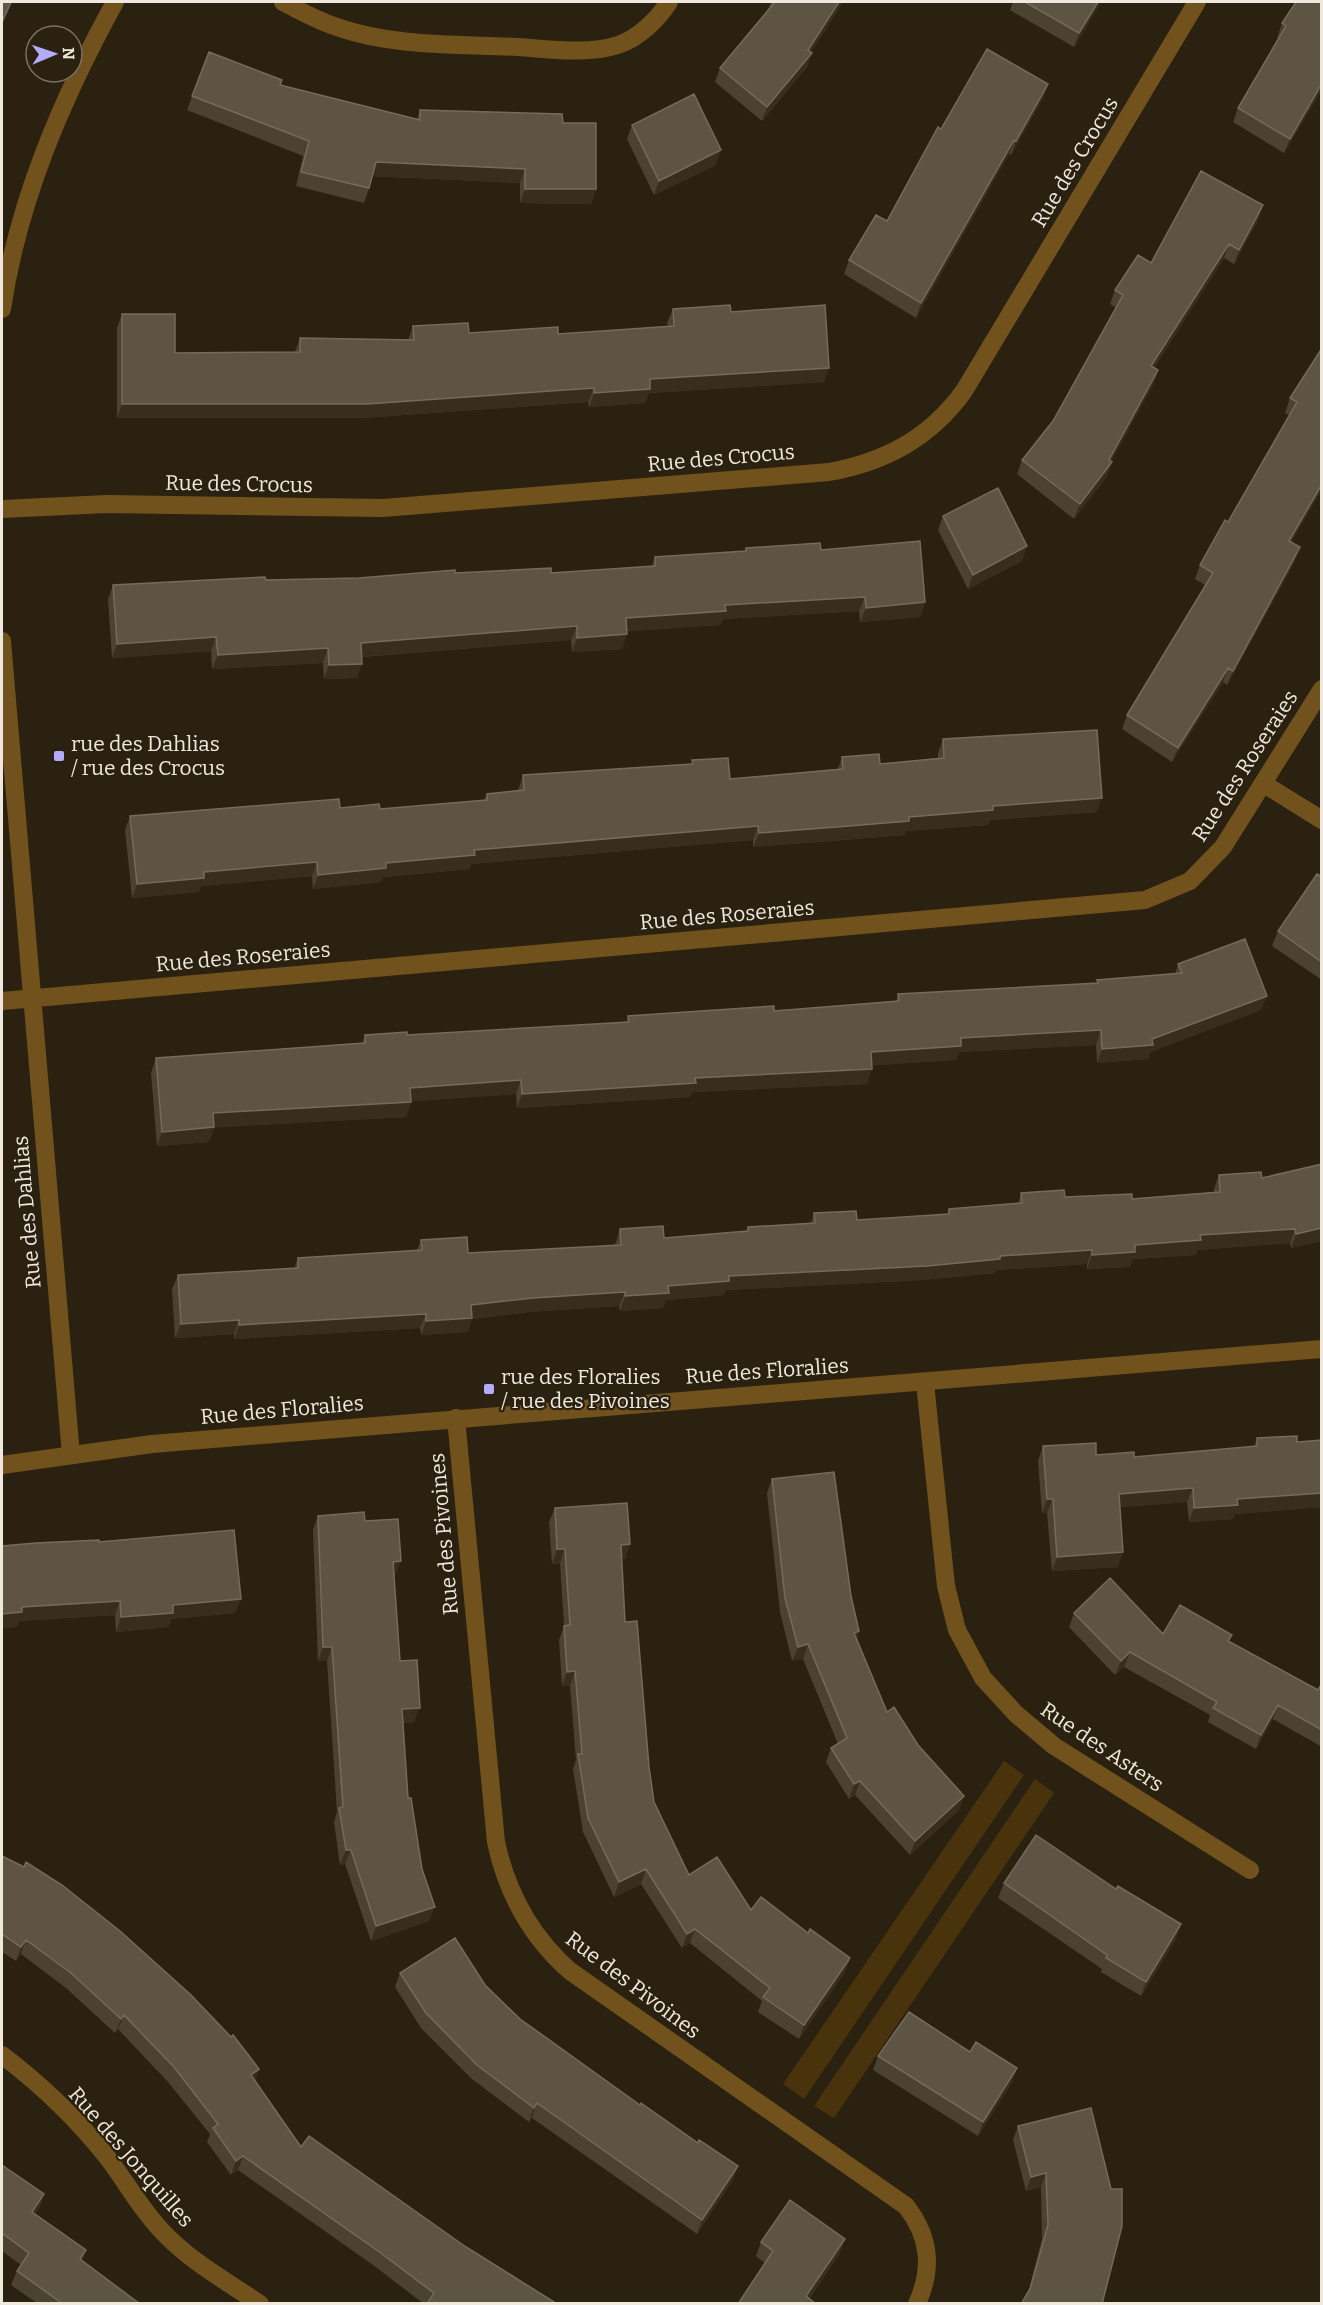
<svg xmlns="http://www.w3.org/2000/svg" width="1323" height="2305" font-family="Bitter,serif">
<style>
.green{fill:#48330d}
.lines{fill:none;stroke-linecap:round;stroke-linejoin:round}
.street{stroke:#71521c;stroke-width:18}
.wall{fill:#4c4232}
.shaded-wall{fill:#382e1d}
.building{fill:#5e5444;stroke:#746b5c;stroke-width:1.5}
.poi-dot{fill:#b4acf9;stroke:#2b2111;stroke-width:2}
.labels{text-anchor:middle;stroke-width:4.5;stroke-linejoin:round;paint-order:stroke}
.street-label{font-size:21px;fill:#efe8de;stroke:#2b2111}
.poi-label{font-size:21px;fill:#efe8de;stroke:#2b2111;text-anchor:start}
</style>
<rect width="100%" height="100%" fill="#2b2111"/>
<path class="green" d="M1004,1761L1024,1775L804,2099L783,2084Z
M1035,1779L1054,1793L834,2118L814,2106Z"/>
<g class="lines">
<path class="street" d="M283,2C300,11 318,21 337,27C393,47 459,44 518,47C550,49 587,55 618,45C639,38 658,19 669,2
M2,309C18,200 63,97 115,2
M2,509L107,504L383,508L829,472C885,462 930,438 964,391L1197,2
M2,641L71,1455
M1264,784L1322,820
M2,1001L1145,900L1190,881L1223,847L1322,689
M925,1383L946,1586L957,1630L983,1678L1016,1714L1054,1746L1250,1870
M456,1418L496,1842C507,1893 530,1936 570,1971L906,2206C930,2237 933,2268 917,2304
M2,1465L152,1444L1322,1349
M2,2055C40,2084 77,2119 107,2157C125,2180 140,2208 161,2230C188,2260 226,2281 260,2304"/>
</g>
<path class="wall" d="M771,2H843L811,52L807,67L762,121L715,82L720,68L770,8L769,7Z
M1013,2H1101L1074,47L1010,10Z
M1296,2L1322,89L1284,153L1233,122L1238,108L1278,38H1277L1282,23Z
M209,52L280,85L417,119L420,110L563,123L596,189L591,204L520,203V183L372,176L369,188L364,203L296,186L303,156L187,110Z
M1048,84L1043,98L1011,155L1009,154L916,318L844,274L849,260L887,221L941,129Z
M632,125L716,165L654,195L627,139Z
M1258,220L1234,264L1224,258L1154,368L1158,370L1153,385L1111,461L1112,462L1107,476L1074,519L1017,474L1022,460L1053,421L1116,308L1110,304L1115,290L1151,263Z
M673,309L731,312L824,382L649,393L645,403L589,407L588,402L362,418H117V328L122,314L175,353L295,352L300,338L408,340L413,326L469,333L558,334L668,326L667,323Z
M1322,348V489L1291,542L1295,561L1227,685L1223,682L1172,762L1122,729L1127,715L1205,585L1195,579L1200,565L1228,522L1289,415L1285,413L1290,398Z
M943,516L1022,561L968,589L938,530Z
M746,548L821,550L925,602L920,617L860,622L859,611L723,619L720,625L627,631L622,649L572,652L571,640L362,657L357,678L324,679L323,663L212,669L211,651L112,658L108,599L113,585L359,578L455,573H551L652,566L655,557L745,552Z
M943,739L1097,812L990,820L988,825L906,831L904,835L843,840L753,847V840L471,864L470,869L383,877L381,882L313,889L312,876L201,886L199,892L132,898L125,830L130,816L340,808L380,809L484,800L487,794L518,791L523,775L691,765L692,760L730,779L838,769L842,757L880,764L938,758V753Z
M1322,877V980L1272,946L1278,931Z
M1178,964L1261,1010L1150,1052L1148,1059L1097,1063L1096,1045L959,1052L956,1060L872,1065L867,1084L692,1092L690,1097L517,1108L516,1094L411,1101L406,1117L214,1127L209,1142L157,1146L151,1073L156,1058L362,1043L365,1035H407L626,1023L628,1016L774,1011L896,1001L898,994L1097,983V980L1175,974Z
M1322,1164V1241L1291,1248L1290,1243L1197,1250L1196,1255L1133,1259L1130,1267L1087,1269V1264L996,1270L995,1273L922,1280L726,1290L724,1295L666,1300L663,1308L620,1311L619,1306L528,1312L472,1319L467,1332L421,1335L420,1328L234,1339V1334L175,1338L172,1289L178,1275L294,1269L298,1258L417,1250L421,1240L468,1253L615,1245L620,1229L664,1238L746,1231L748,1227L811,1223L814,1213L857,1220L947,1214L949,1209L1018,1204L1021,1193L1065,1197L1132,1199L1214,1192V1189L1219,1175L1262,1178Z
M1257,1438L1297,1442L1322,1440V1507L1235,1514L1233,1519L1189,1522L1187,1502L1120,1507L1118,1567L1052,1571L1047,1513H1042L1038,1461L1043,1446L1096,1455L1134,1457L1254,1447Z
M772,1479L851,1596L859,1631L857,1638L887,1712L964,1796L959,1810L910,1855L855,1795L849,1799L826,1762L831,1748L838,1744L803,1659L792,1661L780,1612L767,1493Z
M555,1508L630,1544L625,1559H622L625,1622L654,1802L689,1875L751,1910L808,1933L850,1958L845,1972L799,2039L758,2012L762,2001L690,1943L682,1948L641,1884L614,1897L583,1832L573,1769L576,1760L570,1686H562L559,1640L564,1626L560,1563L552,1564L549,1522Z
M318,1516L365,1521L395,1576H394L400,1661L414,1722L403,1723L408,1798L429,1921L371,1941L345,1864L340,1865L334,1822L337,1812L327,1661H318L313,1530Z
M99,1542L241,1599L235,1613L171,1619L168,1627L116,1632L115,1615L19,1621L17,1627L2,1628Z
M1074,1613L1163,1634L1232,1635L1229,1641L1318,1690L1322,1683V1747L1273,1719L1256,1749L1208,1722L1210,1715L1124,1667L1115,1675L1069,1627Z
M2,1856L259,2069L255,2080L301,2147L466,2247L554,2304H424L373,2265L238,2170L231,2175L207,2142L210,2134L168,2082L118,2029L115,2033L66,1988L21,1954L16,1961L2,1952Z
M1004,1883L1176,1939L1141,1996L1101,1972L1102,1969L998,1898Z
M400,1973L485,1985L520,2019L733,2180L697,2234L532,2118L529,2122L472,2079L421,2028L395,1987Z
M970,2052L1017,2068L1012,2082L978,2136L873,2070L878,2056Z
M1091,2108L1102,2304L1028,2293L1042,2239L1041,2187L1026,2191L1013,2140L1018,2126Z
M2,2165L44,2194L39,2208L35,2214L86,2250L82,2261L140,2304H38L11,2285L17,2271L21,2265L2,2251Z
M761,2242L840,2253L809,2299L756,2256Z"/>
<path class="shaded-wall" d="M11,2H13L2,25V22Z
M839,2H843L803,64L812,53L807,67L762,121L767,107L808,50Z
M1098,2H1101L1074,47L1079,33Z
M1322,83V89L1284,153L1290,139Z
M1048,84L1043,98L1011,155L1016,141Z
M1014,140L1009,154L916,318L921,303Z
M721,150L716,165L654,195L659,181Z
M376,162L525,169L520,183L370,176Z
M525,189H596L591,204L520,203Z
M1263,205L1258,220L1234,264L1239,250Z
M1229,244L1224,258L1146,380L1151,366Z
M829,368L824,382L649,393L645,403L589,407L594,393L650,379Z
M1158,370L1153,385L1107,469L1112,462L1107,476L1074,519L1080,504L1109,460Z
M594,388L588,402L362,418H117L122,404Z
M1322,484V489L1284,555L1289,541Z
M1027,546L1022,561L968,589L973,575Z
M1300,547L1295,561L1227,685L1233,671Z
M865,597L859,611L723,619L720,625L621,632L626,618L725,605Z
M925,602L920,617L860,622L866,608Z
M577,626L571,640L356,657L361,643Z
M627,634L622,649L572,652L577,638Z
M216,637L211,651L112,658L117,644Z
M328,648L323,663L212,669L218,655Z
M362,664L357,678L324,679L329,665Z
M1228,668L1223,682L1172,762L1178,748Z
M1102,798L1097,812L990,820L988,825L906,831L904,835L753,847L759,833L909,817L993,806Z
M758,826L753,840L471,864L470,869L383,877L381,882L313,889L318,875L386,863L474,850Z
M317,862L312,876L201,886L199,892L132,898L137,884L204,872Z
M1267,996L1261,1010L1150,1052L1148,1059L1097,1063L1102,1049L1152,1039Z
M1101,1030L1096,1045L959,1052L956,1060L866,1066L871,1052L961,1038Z
M872,1069L867,1084L692,1092L690,1097L517,1108L522,1094L695,1078Z
M521,1080L516,1094L405,1102L410,1088Z
M411,1102L406,1117L208,1128L213,1113Z
M214,1127L209,1142L157,1146L162,1132Z
M1322,1228V1241L1291,1248L1296,1234Z
M1295,1229L1290,1243L1197,1250L1196,1255L1133,1259L1130,1267L1087,1269L1092,1255L1135,1245L1200,1235Z
M1092,1250L1087,1264L996,1270L995,1273L922,1280L726,1290L724,1295L666,1300L663,1308L620,1311L625,1296L668,1286L729,1276Z
M625,1292L619,1306L528,1312L472,1319L467,1332L421,1335L426,1321L471,1305L533,1298Z
M426,1314L420,1328L234,1339L239,1325Z
M239,1320L234,1334L175,1338L181,1324Z
M1193,1488L1187,1502L1114,1508L1119,1494Z
M1322,1493V1507L1235,1514L1233,1519L1189,1522L1194,1508L1237,1499Z
M1047,1499H1053L1047,1513H1042Z
M630,1544L625,1559H616L621,1545Z
M557,1549H565L560,1563L552,1564Z
M1123,1552L1118,1567L1052,1571L1057,1557Z
M401,1561L395,1576H388L393,1562Z
M241,1599L235,1613L171,1619L168,1627L116,1632L121,1617L173,1605Z
M120,1601L115,1615L19,1621L17,1627L2,1628V1614L22,1607Z
M859,1631L854,1646V1633Z
M808,1644L803,1659L792,1661L798,1647Z
M323,1647H332L327,1661H318Z
M1130,1652L1124,1667L1115,1675L1121,1661Z
M575,1671L570,1686H562L567,1672Z
M1278,1705L1273,1719L1256,1749L1261,1735Z
M420,1708L414,1722L396,1723L402,1709Z
M860,1781L855,1795L849,1799L854,1784Z
M964,1796L959,1810L910,1855L915,1841Z
M346,1850H351L345,1864L340,1865Z
M646,1869L641,1884L614,1897L619,1882Z
M435,1907L429,1921L371,1941L376,1926Z
M1181,1924L1176,1939L1141,1996L1146,1982Z
M695,1929L690,1943L682,1948L687,1934Z
M26,1940L21,1954L16,1961L21,1947Z
M850,1958L845,1972L799,2039L804,2025Z
M124,2015L118,2029L115,2033L121,2019Z
M1017,2068L1012,2082L978,2136L983,2122Z
M259,2069L254,2083L251,2075Z
M537,2103L532,2118L529,2122L534,2108Z
M243,2156L238,2170L231,2175L236,2161Z
M738,2166L733,2180L697,2234L702,2220Z
M1046,2173L1041,2187L1026,2191L1031,2177Z
M44,2194L39,2208L26,2226L32,2212Z
M845,2239L840,2253L805,2304L806,2296Z
M86,2250L81,2264L80,2259Z"/>
<path class="building" d="M2,2H11L2,22Z
M775,2H839L808,50L812,53L767,107L720,68Z
M1025,2H1098L1079,33Z
M1296,2H1322V83L1290,139L1238,108L1286,26L1282,23Z
M987,49L1048,84L1016,141L1014,140L921,303L849,260L876,215L887,221L938,127L941,129Z
M209,52L282,80L280,85L420,120V110L562,114L563,123H596V189H525V169L376,162L369,188L301,172L309,141L192,96Z
M694,94L721,150L659,181L632,125Z
M1201,171L1263,205L1239,250L1229,244L1151,366L1158,370L1109,460L1112,462L1080,504L1022,460L1053,421L1123,295L1115,290L1138,255L1151,263Z
M730,305L731,312L825,305L829,368L650,379V389L594,393V388L367,404H122V314H175V353L300,352V338L414,340L413,326L468,323L469,333L558,327V334L674,326L673,309Z
M1322,348V484L1289,541L1300,547L1233,671L1228,668L1178,748L1127,715L1213,573L1200,565L1225,520L1228,522L1297,402L1290,398Z
M998,488L1027,546L973,575L943,516Z
M920,541L925,602L866,608L865,597L725,605L726,611L626,618L627,634L577,638V626L361,643L362,664L329,665L328,648L218,655L216,637L117,644L113,585L265,577L266,580L359,578L455,570V573L551,568V573L655,566V557L746,551V548L820,543L821,550Z
M1097,730L1102,798L993,806V810L909,817V821L849,826L759,833L758,826L474,850L475,855L386,863V868L318,875L317,862L204,872V878L137,884L130,816L339,799L340,808L379,804L380,809L487,800V794L524,790L523,775L693,764L692,760L728,758L730,779L843,769L842,757L879,754L880,764L944,758L943,739Z
M1317,874L1322,877V962L1278,931Z
M1245,939L1267,996L1152,1039L1153,1045L1102,1049L1101,1030L961,1038V1046L871,1052L872,1069L695,1078L696,1083L522,1094L521,1080L410,1088L411,1102L213,1113L214,1127L162,1132L156,1058L365,1043V1035L407,1032V1035L629,1022L628,1016L774,1006V1011L899,1001L898,994L1098,983L1097,980L1182,973L1178,964Z
M1322,1164V1228L1296,1234L1295,1229L1200,1235L1201,1240L1135,1245V1252L1092,1255V1250L1000,1256V1259L927,1266L729,1276V1281L668,1286L669,1293L625,1296V1292L533,1298L471,1305L472,1318L426,1321V1314L239,1325V1320L181,1324L178,1275L298,1268V1258L422,1250L421,1240L467,1237L468,1253L621,1245L620,1229L663,1226L664,1238L748,1231V1227L815,1223L814,1213L856,1211L857,1220L949,1214V1209L1022,1203L1021,1193L1064,1190L1065,1197L1132,1194V1199L1220,1192L1219,1175L1261,1172L1262,1178Z
M1297,1436V1442L1322,1440V1493L1237,1499L1238,1505L1194,1508L1193,1488L1119,1494L1123,1552L1057,1557L1053,1499H1047L1043,1446L1096,1443V1455L1134,1452V1457L1257,1446V1438Z
M834,1472L851,1596L859,1631L854,1633L887,1712L894,1707L918,1745L964,1796L915,1841L860,1781L854,1784L831,1748L847,1738L808,1644L798,1647L785,1598L772,1479Z
M627,1503L630,1544L621,1545L625,1622L637,1621L649,1767L654,1802L689,1875L717,1857L751,1910L761,1897L808,1933L810,1929L850,1958L804,2025L763,1997L770,1988L695,1929L687,1934L646,1869L619,1882L588,1818L578,1754H582L575,1671L567,1672L564,1626L570,1625L565,1549H557L555,1508Z
M364,1512L365,1521L398,1519L401,1561L393,1562L400,1661L417,1660L420,1708L402,1709L408,1798H411L422,1869L435,1907L376,1926L351,1850H346L339,1808L343,1807L332,1647H323L318,1516Z
M234,1530L241,1599L173,1605V1613L121,1617L120,1601L22,1607V1612L2,1614V1546L36,1543L99,1540V1542Z
M1110,1578L1163,1634L1180,1605L1232,1635L1228,1641L1318,1690L1322,1683V1730L1278,1705L1261,1735L1213,1708L1217,1702L1130,1652L1121,1661L1074,1613Z
M1036,1835L1116,1889L1118,1886L1181,1924L1146,1982L1106,1958L1107,1955L1004,1883Z
M2,1856L24,1867L26,1862L62,1885L120,1931L191,1995L231,2037L233,2035L259,2069L251,2075L301,2147L309,2136L466,2247L554,2302V2304H427L434,2293L378,2251L243,2156L236,2161L213,2128L218,2124L174,2067L124,2015L121,2019L71,1973L26,1940L21,1947L2,1934Z
M455,1938L485,1985L520,2019L640,2105L641,2103L698,2143L699,2140L738,2166L702,2220L537,2103L534,2108L477,2065L426,2013L400,1973Z
M909,2012L970,2052L976,2042L1017,2068L983,2122L878,2056Z
M1091,2108L1111,2189H1122V2226L1102,2304H1021L1030,2289L1048,2225L1046,2173L1031,2177L1018,2126Z
M2,2165L44,2194L32,2212L86,2250L80,2259L140,2304H63L17,2271L29,2253L2,2233Z
M790,2200L845,2239L806,2296L815,2303L738,2304L773,2251L761,2242Z"/>
<g class="poi-dot">
<rect x="53" y="750" width="12" height="12" rx="3"/>
<rect x="483" y="1383" width="12" height="12" rx="3"/>
</g>
<g class="labels">
<g class="street-label">
<text transform="translate(1075 162) rotate(-59)" y="7">Rue des Crocus</text>
<text transform="translate(721 458) rotate(-5)" y="7">Rue des Crocus</text>
<text transform="translate(239 484) rotate(1)" y="7">Rue des Crocus</text>
<text transform="translate(1245 766) rotate(-57)" y="7">Rue des Roseraies</text>
<text transform="translate(727 915) rotate(-5)" y="7">Rue des Roseraies</text>
<text transform="translate(243 957) rotate(-5)" y="7">Rue des Roseraies</text>
<text transform="translate(27 1212) rotate(-95)" y="7">Rue des Dahlias</text>
<text transform="translate(767 1371) rotate(-4)" y="7">Rue des Floralies</text>
<text transform="translate(282 1410) rotate(-5)" y="7">Rue des Floralies</text>
<text transform="translate(444 1534) rotate(-95)" y="7">Rue des Pivoines</text>
<text transform="translate(1102 1747) rotate(34)" y="7">Rue des Asters</text>
<text transform="translate(633 1985) rotate(37)" y="7">Rue des Pivoines</text>
<text transform="translate(131 2157) rotate(49)" y="7">Rue des Jonquilles</text>
</g>
<g class="poi-label">
<text x="71" y="751">rue des Dahlias<tspan x="71" dy="24">/ rue des Crocus</tspan></text>
<text x="501" y="1384">rue des Floralies<tspan x="501" dy="24">/ rue des Pivoines</tspan></text>
</g>
</g>
<rect width="1323" height="2305" fill="none" stroke="#efe8de" stroke-width="6"/>
<g transform="translate(54 54) rotate(88)"><circle r="28" fill="#2b2111" stroke="#797163" stroke-width="1.5"/>
<path d="M0-4.5L10 22L0 15L-10 22Z" fill="#b4acf9"/>
<text y="-9" font-size="16" font-weight="bold" text-anchor="middle" fill="#efe8de">N</text>
</g>
</svg>
